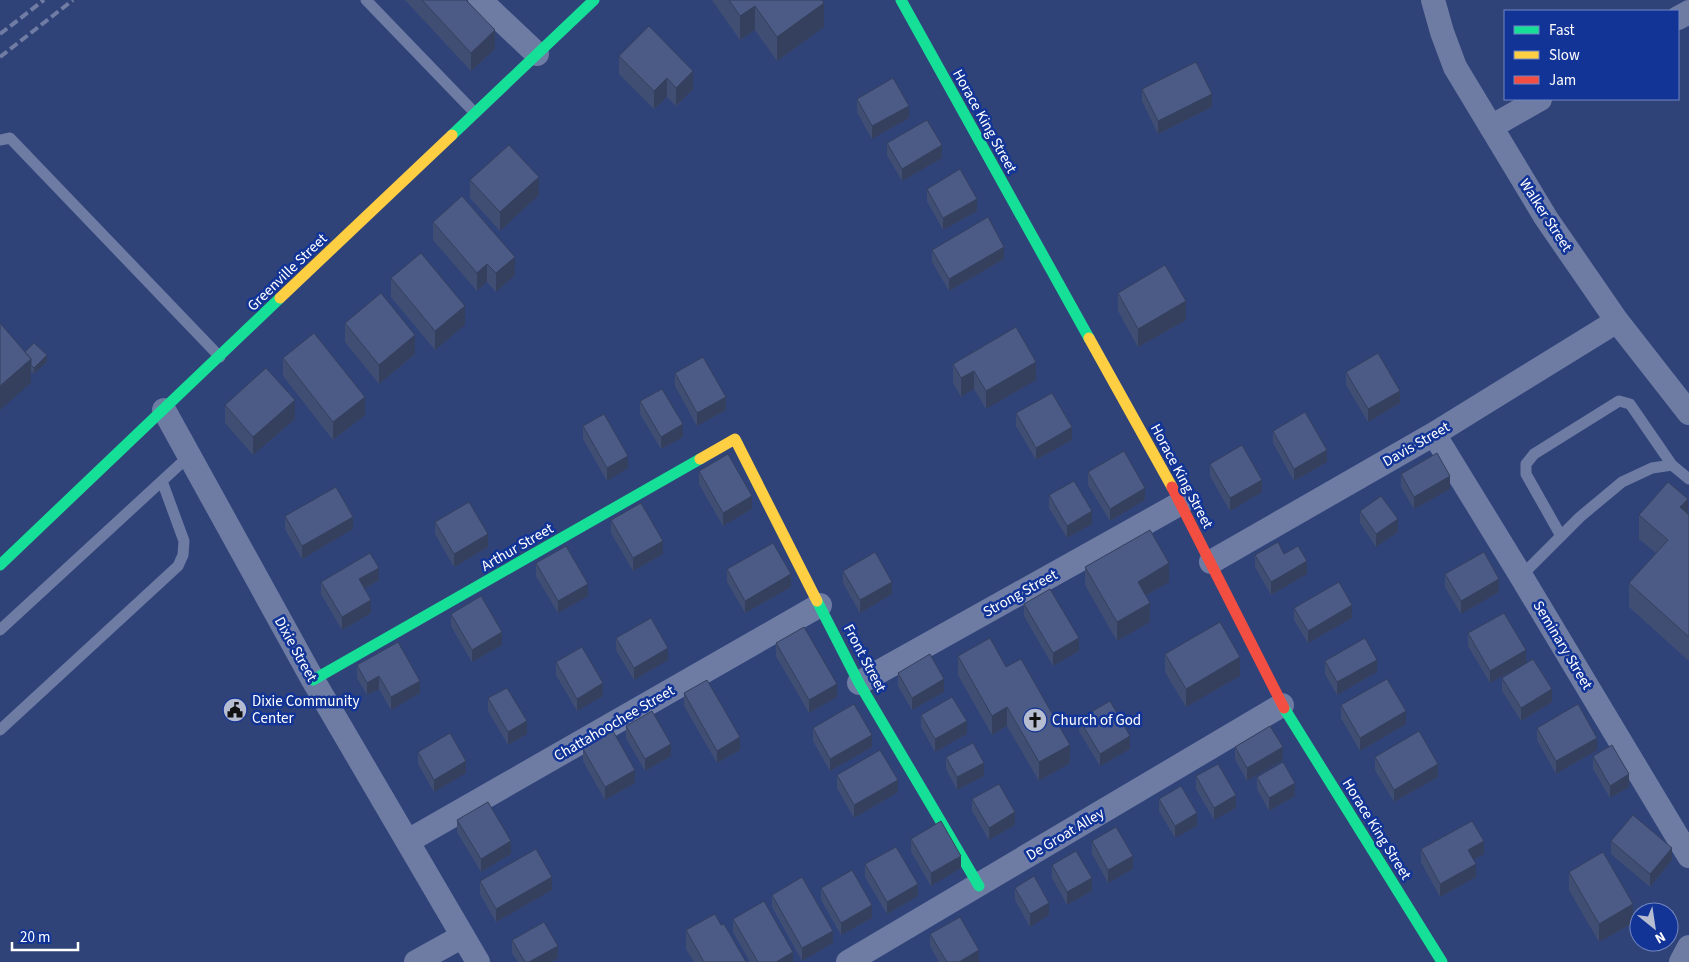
<svg xmlns="http://www.w3.org/2000/svg" width="1689" height="962" font-family="'Source Sans 3',sans-serif">
<style>
.lines{fill:none;stroke-linecap:round;stroke-linejoin:round}
.lane{stroke:#6e7ca4;stroke-width:11}
.street{stroke:#6e7ca4;stroke-width:24}
.fast{stroke:#16e098;stroke-width:11}
.slow{stroke:#ffcf43;stroke-width:11}
.jam{stroke:#f24e42;stroke-width:11}
.rail{stroke:#707ca3;stroke-width:4;stroke-dasharray:9 4;stroke-linecap:butt}
.wall{fill:#414e73}
.shaded-wall{fill:#35405e}
.building{fill:#4c5b86;stroke:#35405e}
.labels{text-anchor:middle;stroke-width:5;stroke-linejoin:round;paint-order:stroke}
.street-label{font-size:15px;fill:#fff;stroke:#123497}
.poi-label{font-size:15px;fill:#fff;stroke:#123497;text-anchor:start}
</style>
<rect width="100%" height="100%" fill="#304379"/>
<g class="lines">
<path class="lane" d="M366,0L475,113
M0,140L10,138L220,357
M1561,536L1526,474V464L1534,454L1619,401L1630,404L1672,465
M1521,576L1580,517L1622,482L1652,468L1672,465L1689,479
M0,630L189,456
M0,730L178,566L183,555L184,541L162,481"/>
<path class="street" d="M480,0L537,54
M1433,0L1442,32L1455,67L1546,218L1617,321L1689,413
M1678,18L1689,12
M1491,127L1540,99
M164,410L313,680L478,962
M1434,434L1521,576L1689,856
M1211,562L1434,434L1617,321
M859,683L1181,503
M408,841L820,605
M416,962L463,936
M848,962L1282,705
M1681,962L1689,947"/>
<path class="fast" d="M901,0L1089,338
M452,135L594,0
M0,565L280,298
M817,601L859,683L979,886
M313,680L700,459
M1284,708L1442,962"/>
<path class="slow" d="M280,298L452,135
M1089,338L1172,487
M700,459L735,439L817,601"/>
<path class="jam" d="M1172,487L1284,708"/>
<path class="rail" d="M0,34L44,0
M0,57L73,0"/>
</g>
<path class="wall" d="M405,0H466L495,49L471,71Z
M712,0H822L824,27L777,61L755,30L740,40Z
M619,56L693,89L676,106L667,97L654,109L619,74Z
M1142,89L1212,107L1158,134L1142,101Z
M857,99L909,118L872,139L857,112Z
M887,143L942,158L902,181L887,155Z
M470,180L539,195L500,231L470,198Z
M927,189L977,211L943,230L927,201Z
M433,222L515,275L496,292L487,282L477,291L433,240Z
M932,250L1004,259L949,291L932,262Z
M391,278L465,325L435,350L391,297Z
M1118,293L1186,320L1138,347L1118,311Z
M345,323L415,354L379,384L345,342Z
M25,352L47,362L34,374L31,371V383Z
M283,358L365,415L333,440L283,376Z
M953,364L1036,380L986,409L974,389L961,397L953,383Z
M1346,372L1400,403L1368,422L1346,385Z
M675,373L726,410L697,426L675,386Z
M640,401L683,437L661,449L640,414Z
M225,405L295,419L253,455L225,423Z
M1016,413L1072,440L1036,460L1016,426Z
M583,426L628,468L607,481L583,439Z
M1273,431L1327,462L1294,481L1273,443Z
M1210,464L1262,492L1230,511L1210,476Z
M699,471L752,509L723,526L699,484Z
M1088,472L1145,500L1110,521L1088,485Z
M1401,474L1450,489L1414,509L1401,487Z
M1049,495L1092,524L1067,538L1049,508Z
M1360,511L1398,532L1376,547L1360,523Z
M1688,514L1689,515V661L1629,607V583L1656,553L1639,539V515Z
M285,516L353,529L302,559L285,529Z
M611,520L663,554L633,571L611,533Z
M435,522L488,547L454,567L435,534Z
M1284,554L1307,574L1271,595L1255,567V555Z
M536,563L588,596L558,613L536,576Z
M1085,567L1169,582L1145,596L1150,622L1117,641L1085,585Z
M727,569L791,587L745,613L727,582Z
M843,571L892,594L860,613L843,583Z
M1445,574L1499,592L1461,614L1445,587Z
M379,580L364,589L371,613L342,630L321,594V582Z
M1024,604L1079,651L1053,666L1024,616Z
M1294,608L1352,618L1308,643L1294,620Z
M451,614L502,645L472,662L451,626Z
M1468,633L1526,663L1490,683L1468,646Z
M616,638L668,660L634,680L616,650Z
M776,643L837,697L809,713L776,656Z
M1165,654L1240,676L1186,707L1165,672Z
M958,656L1006,667L1070,763L1039,781L1007,726L992,735L958,675Z
M1325,661L1377,672L1337,695L1325,674Z
M556,662L603,696L577,711L556,675Z
M357,665L420,693L391,710L379,689L367,695L357,678Z
M898,673L944,692L912,710L898,686Z
M1502,678L1552,702L1521,721L1502,691Z
M684,693L740,750L717,763L684,706Z
M488,698L527,734L508,745L488,711Z
M1341,705L1406,724L1360,751L1341,718Z
M921,715L967,734L935,752L921,727Z
M1079,719L1130,749L1100,766L1079,731Z
M626,726L671,756L645,771L626,738Z
M813,728L872,747L830,771L813,741Z
M1537,728L1597,750L1556,774L1537,740Z
M1235,747L1283,760L1247,781L1235,759Z
M583,749L635,783L605,800L583,761Z
M418,752L466,773L434,792L418,764Z
M1593,756L1629,787L1610,798L1593,769Z
M946,757L984,776L957,790L946,769Z
M1375,757L1438,777L1394,802L1375,770Z
M837,775L898,792L854,818L837,788Z
M1196,776L1236,808L1214,820L1196,789Z
M1257,777L1295,796L1269,811L1257,789Z
M972,799L1015,825L989,840L972,811Z
M1159,799L1197,826L1175,838L1159,811Z
M457,820L511,854L481,872L457,832Z
M911,839L961,868L931,886L911,852Z
M1092,841L1133,869L1108,883L1092,854Z
M1611,841L1672,860L1650,887L1611,854Z
M1421,849L1484,854L1473,860L1476,877L1440,897L1421,862Z
M865,864L918,896L887,914L865,877Z
M1052,865L1092,891L1067,905L1052,878Z
M1569,872L1633,923L1599,942L1569,890Z
M480,881L552,890L496,922L480,894Z
M821,888L872,918L841,935L821,900Z
M1015,888L1049,915L1030,927L1015,900Z
M772,895L833,943L802,961L772,907Z
M733,919L793,962H750L733,932Z
M686,930L746,962H694L686,949Z
M930,934L979,962H939L930,946Z
M512,940L558,958L551,962H518L512,953Z"/>
<path class="shaded-wall" d="M824,3V27L777,61V37Z
M755,6V30L740,40V16Z
M495,30V49L471,71V53Z
M693,71V89L676,106V88Z
M667,78V97L654,109V91Z
M1212,94V107L1158,134V121Z
M909,106V118L872,139V126Z
M942,145V158L902,181V169Z
M539,177V195L500,231V212Z
M977,199V211L943,230V218Z
M1004,247V259L949,291V279Z
M515,257V275L496,292V273Z
M487,264V282L477,291V273Z
M1186,301V320L1138,347V329Z
M465,306V325L435,350V331Z
M415,335V354L379,384V365Z
M47,355V362L34,374V368Z
M31,359V383L0,410V386Z
M1036,362V380L986,409V391Z
M974,371V389L961,397V378Z
M1400,391V403L1368,422V409Z
M365,397V415L333,440V422Z
M726,397V410L697,426V413Z
M295,400V419L253,455V437Z
M683,424V437L661,449V437Z
M1072,427V440L1036,460V448Z
M1327,450V462L1294,481V469Z
M628,456V468L607,481V468Z
M1450,476V489L1414,509V497Z
M1262,480V492L1230,511V498Z
M1145,488V500L1110,521V509Z
M752,496V509L723,526V513Z
M1688,499V523L1680,507Z
M1092,511V524L1067,538V526Z
M353,517V529L302,559V546Z
M1398,519V532L1376,547V534Z
M488,534V547L454,567V554Z
M663,541V554L633,571V558Z
M1307,561V574L1271,595V582Z
M1169,563V582L1138,600V582Z
M379,568V580L359,592V579Z
M791,574V587L745,613V601Z
M1499,579V592L1461,614V601Z
M892,582V594L860,613V600Z
M588,584V596L558,613V601Z
M371,600V613L342,630V617Z
M1150,603V622L1117,641V622Z
M1352,605V618L1308,643V631Z
M502,632V645L472,662V650Z
M1079,638V651L1053,666V653Z
M668,648V660L634,680V668Z
M1526,650V663L1490,683V671Z
M1240,657V676L1186,707V689Z
M1377,660V672L1337,695V682Z
M379,676V689L367,695V683Z
M944,679V692L912,710V698Z
M420,681V693L391,710V697Z
M603,683V696L577,711V699Z
M837,684V697L809,713V700Z
M1552,689V702L1521,721V708Z
M1007,707V726L992,735V716Z
M1406,711V724L1360,751V738Z
M527,721V734L508,745V732Z
M967,721V734L935,752V739Z
M872,735V747L830,771V759Z
M1130,736V749L1100,766V754Z
M740,737V750L717,763V751Z
M1597,738V750L1556,774V761Z
M671,744V756L645,771V759Z
M1070,745V763L1039,781V762Z
M1283,747V760L1247,781V768Z
M466,761V773L434,792V780Z
M984,763V776L957,790V777Z
M1438,764V777L1394,802V790Z
M635,770V783L605,800V787Z
M1629,774V787L1610,798V786Z
M898,780V792L854,818V805Z
M1295,783V796L1269,811V798Z
M1236,795V808L1214,820V808Z
M1015,812V825L989,840V828Z
M1197,813V826L1175,838V826Z
M511,841V854L481,872V859Z
M1484,841V854L1468,863V850Z
M1672,848V860L1650,887V874Z
M961,856V868L931,886V873Z
M1133,856V869L1108,883V870Z
M1476,864V877L1440,897V884Z
M552,877V890L496,922V909Z
M1092,878V891L1067,905V892Z
M918,884V896L887,914V902Z
M1049,903V915L1030,927V914Z
M1633,904V923L1599,942V924Z
M872,905V918L841,935V923Z
M833,931V943L802,961V948Z
M558,946V958L551,962H529Z
M979,950V962H959Z
M793,952V962H776Z"/>
<path class="building" d="M422,0H466L495,30L471,53Z
M729,0H822L824,3L777,37L755,6L740,16Z
M649,26L693,71L676,88L667,78L654,91L619,56Z
M1196,62L1212,94L1158,121L1142,89Z
M893,78L909,106L872,126L857,99Z
M927,120L942,145L902,169L887,143Z
M509,145L539,177L500,212L470,180Z
M960,169L977,199L943,218L927,189Z
M462,196L515,257L496,273L487,264L477,273L433,222Z
M988,217L1004,247L949,279L932,250Z
M421,253L465,306L435,331L391,278Z
M1165,265L1186,301L1138,329L1118,293Z
M381,293L415,335L379,365L345,323Z
M0,323L31,359L0,386Z
M1016,327L1036,362L986,391L974,371L961,378L953,364Z
M314,333L365,397L333,422L283,358Z
M34,343L47,355L34,368L31,365V359L25,352Z
M1378,353L1400,391L1368,409L1346,372Z
M703,357L726,397L697,413L675,373Z
M266,368L295,400L253,437L225,405Z
M662,389L683,424L661,437L640,401Z
M1052,393L1072,427L1036,448L1016,413Z
M1305,412L1327,450L1294,469L1273,431Z
M604,414L628,456L607,468L583,426Z
M1242,445L1262,480L1230,498L1210,464Z
M1124,451L1145,488L1110,509L1088,472Z
M1437,453L1450,476L1414,497L1401,474Z
M728,454L752,496L723,513L699,471Z
M1074,481L1092,511L1067,526L1049,495Z
M1668,482L1688,499L1680,507L1689,515V637L1629,583L1668,540L1639,515Z
M336,487L353,517L302,546L285,516Z
M1381,496L1398,519L1376,534L1360,511Z
M469,502L488,534L454,554L435,522Z
M641,503L663,541L633,558L611,520Z
M1150,530L1169,563L1138,582L1150,603L1117,622L1085,567Z
M1278,542L1284,554L1298,546L1307,561L1271,582L1255,555Z
M773,543L791,574L745,601L727,569Z
M566,546L588,584L558,601L536,563Z
M875,552L892,582L860,600L843,571Z
M1484,552L1499,579L1461,601L1445,574Z
M370,553L379,568L359,579L371,600L342,617L321,582Z
M1339,582L1352,605L1308,631L1294,608Z
M1050,589L1079,638L1053,653L1024,604Z
M481,596L502,632L472,650L451,614Z
M1504,613L1526,650L1490,671L1468,633Z
M651,618L668,648L634,668L616,638Z
M1220,622L1240,657L1186,689L1165,654Z
M804,627L837,684L809,700L776,643Z
M990,638L1006,667L1021,659L1070,745L1039,762L1007,707L992,716L958,656Z
M1365,638L1377,660L1337,682L1325,661Z
M398,642L420,681L391,697L379,676L367,683L357,665Z
M582,647L603,683L577,699L556,662Z
M930,654L944,679L912,698L898,673Z
M1533,659L1552,689L1521,708L1502,678Z
M1387,679L1406,711L1360,738L1341,705Z
M707,680L740,737L717,751L684,693Z
M507,688L527,721L508,732L488,698Z
M952,697L967,721L935,739L921,715Z
M1110,701L1130,736L1100,754L1079,719Z
M854,704L872,735L830,759L813,728Z
M1578,704L1597,738L1556,761L1537,728Z
M652,711L671,744L645,759L626,726Z
M1270,726L1283,747L1247,768L1235,747Z
M613,731L635,770L605,787L583,749Z
M1419,731L1438,764L1394,790L1375,757Z
M450,733L466,761L434,780L418,752Z
M973,743L984,763L957,777L946,757Z
M1612,745L1629,774L1610,786L1593,756Z
M880,750L898,780L854,805L837,775Z
M1283,762L1295,783L1269,798L1257,777Z
M1218,764L1236,795L1214,808L1196,776Z
M999,784L1015,812L989,828L972,799Z
M1181,786L1197,813L1175,826L1159,799Z
M488,802L511,841L481,859L457,820Z
M1633,815L1672,848L1650,874L1611,841Z
M941,821L961,856L931,873L911,839Z
M1472,821L1484,841L1468,850L1476,864L1440,884L1421,849Z
M1116,827L1133,856L1108,870L1092,841Z
M896,847L918,884L887,902L865,864Z
M536,849L552,877L496,909L480,881Z
M1076,851L1092,878L1067,892L1052,865Z
M1603,852L1633,904L1599,924L1569,872Z
M852,870L872,905L841,923L821,888Z
M1034,876L1049,903L1030,914L1015,888Z
M802,877L833,931L802,948L772,895Z
M764,901L793,952L776,962H758L733,919Z
M715,914L721,925L724,924L746,962H704L686,930Z
M960,917L979,950L959,962H947L930,934Z
M544,922L558,946L529,962H525L512,940Z"/>
<defs>
<g id="civic-disc" transform="scale(1.25)"><circle r="9.5" fill="#b7bdd0" stroke="#123497"/><path d="M-.6-6.5H3V-4.5H.6V-3L4-1V1h2V6H-6V1h2V-1L-.6-3ZM-1.2 2.5V6h2.4V2.5Z" fill="#111"/></g>
<g id="church-disc" transform="scale(1.25)"><circle r="9.5" fill="#b7bdd0" stroke="#123497"/><path d="M-1.2-6h2.4v3.5h3.3v2.4h-3.3V6h-2.4V-.1h-3.3v-2.4h3.3Z" fill="#111"/></g>
</defs>
<g fill-rule="evenodd">
<use href="#civic-disc" x="235" y="710"/>
<use href="#church-disc" x="1035" y="720"/>
</g>
<g class="labels">
<g class="street-label">
<text transform="translate(985 121) rotate(61)" y="5">Horace King Street</text>
<text transform="translate(1546 215) rotate(57)" y="5">Walker Street</text>
<text transform="translate(287 272) rotate(-44)" y="5">Greenville Street</text>
<text transform="translate(1416 444) rotate(-30)" y="5">Davis Street</text>
<text transform="translate(1182 476) rotate(62)" y="5">Horace King Street</text>
<text transform="translate(517 547) rotate(-30)" y="5">Arthur Street</text>
<text transform="translate(1020 593) rotate(-29)" y="5">Strong Street</text>
<text transform="translate(1563 645) rotate(59)" y="5">Seminary Street</text>
<text transform="translate(296 649) rotate(61)" y="5">Dixie Street</text>
<text transform="translate(865 658) rotate(62)" y="5">Front Street</text>
<text transform="translate(614 723) rotate(-30)" y="5">Chattahoochee Street</text>
<text transform="translate(1377 829) rotate(58)" y="5">Horace King Street</text>
<text transform="translate(1065 834) rotate(-31)" y="5">De Groat Alley</text>
</g>
<g class="poi-label">
<text x="252" y="706">Dixie Community<tspan x="252" dy="17">Center</tspan></text>
<text x="1052" y="725">Church of God</text>
</g>
</g>
<rect x="1504" y="10" width="175" height="90" fill="#123497" stroke="#7185c1"/>
<rect x="1514" y="26" width="25" height="8" fill="#16e098" stroke="#7185c1"/>
<text x="1549" y="35" font-size="15" fill="#ffffff">Fast</text>
<rect x="1514" y="51" width="25" height="8" fill="#ffcf43" stroke="#7185c1"/>
<text x="1549" y="60" font-size="15" fill="#ffffff">Slow</text>
<rect x="1514" y="76" width="25" height="8" fill="#f24e42" stroke="#7185c1"/>
<text x="1549" y="85" font-size="15" fill="#ffffff">Jam</text>
<g transform="translate(1654 927) rotate(150)"><circle r="24" fill="#123497" stroke="#7185c1"/>
<path d="M0-4L9 19L0 12L-9 19Z" fill="#b7bdd0"/>
<text y="-8" font-size="14" font-weight="bold" text-anchor="middle" fill="#ffffff">N</text>
</g>
<path d="M12 942v8h66v-8" fill="none" stroke="#ffffff" stroke-width="2.5"/>
<text x="20" y="942" font-size="15" fill="#ffffff" stroke="#123497" stroke-width="4" paint-order="stroke">20 m</text>
</svg>
